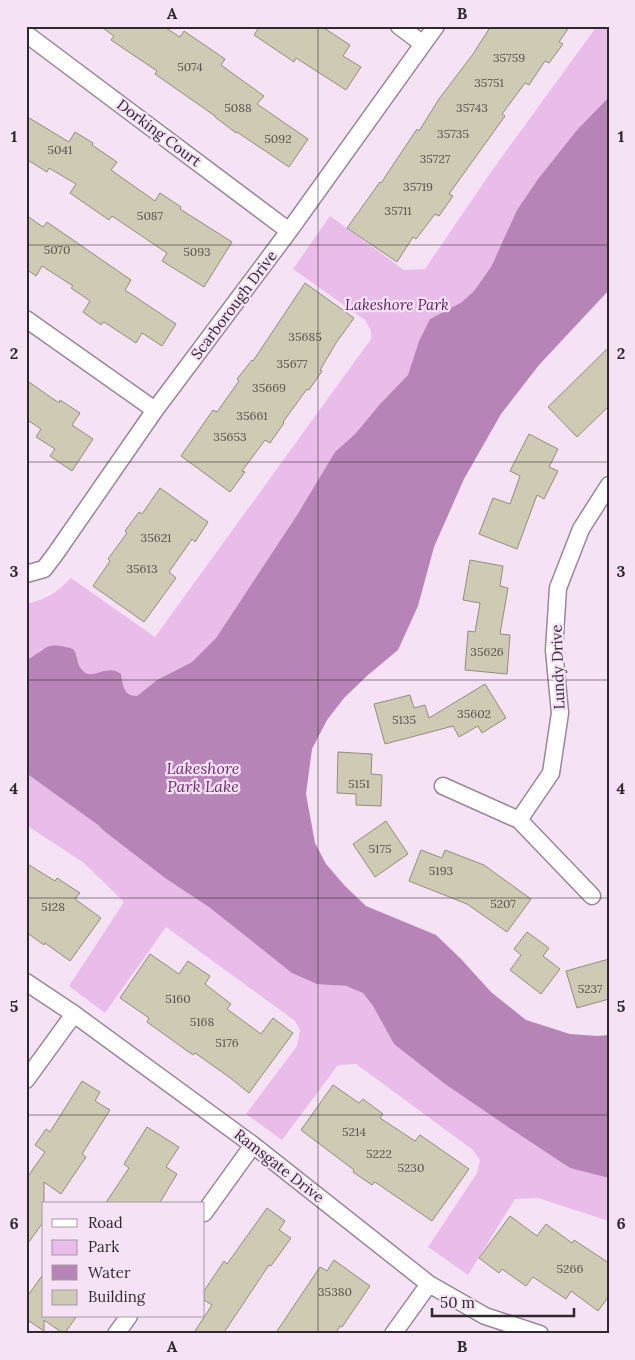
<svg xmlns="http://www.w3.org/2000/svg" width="635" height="1360" font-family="Lora,serif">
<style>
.green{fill:#eabcea}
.water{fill:#b784b7}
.building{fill:#cfcab4;stroke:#928d79}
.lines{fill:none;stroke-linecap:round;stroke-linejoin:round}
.minor-casing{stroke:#988898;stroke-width:19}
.minor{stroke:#fff;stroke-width:16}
.grid{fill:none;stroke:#2f292f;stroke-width:1;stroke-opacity:0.55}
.labels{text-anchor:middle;stroke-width:4.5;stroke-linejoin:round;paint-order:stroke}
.number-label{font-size:12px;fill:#575150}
.street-label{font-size:15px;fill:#2f292f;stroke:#f5e3f5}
.park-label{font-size:15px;font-style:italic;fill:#5b1e5d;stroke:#f5e3f5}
.water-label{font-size:16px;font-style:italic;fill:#6b2d6c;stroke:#f5e3f5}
.neatline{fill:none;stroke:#2f292f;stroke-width:2}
.grid-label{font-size:16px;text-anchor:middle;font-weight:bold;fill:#2f292f}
</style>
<rect width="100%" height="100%" fill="#f5e3f5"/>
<path class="green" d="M597,26H609V97L577,130L538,179L517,210L491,267L474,291L462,302L430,319L419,341L408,375L380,404L355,434L335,452L297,515L216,638L192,662L157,680L137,696C125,696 122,688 122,677L110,670C104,671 97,674 91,675C75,676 81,654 72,649C64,645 49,649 41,649L36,655L26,661V604C47,599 56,593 71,578L155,637L371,339V331L365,320L293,269L330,216L404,270L425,269L491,172Z
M26,773L98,825L104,831L165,878L334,985L353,988L363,993L373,1006L394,1044L517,1133L570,1168L609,1178V1221L538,1198L515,1199L468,1275L428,1247L477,1173L480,1160L473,1150L356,1064L338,1065L282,1140L246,1114L297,1046L300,1030L295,1021L166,927L105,1013L69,986L124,902L84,863L26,825Z"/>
<path class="water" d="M609,97V290L539,365L501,414L464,479L434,547L418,606L398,650L368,675L344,698L327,720L312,749L306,794L315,843L326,864L345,886L366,906L436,935L461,959L491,992L526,1020L570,1034L598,1036L609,1035V1178L570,1168L517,1133L445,1084L394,1044L373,1006L363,993L346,986L317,984L292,973L209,907L165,878L104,831L98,825L26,773V661C48,648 45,641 73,649C79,656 76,665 83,671C93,681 106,663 121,674C123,685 123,696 137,696L157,680L192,662L216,638L297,515L335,452L355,434L380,404L408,375L419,341L430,319L462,302L474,291L491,267L517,210L538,179L577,130Z"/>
<path class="building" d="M100,26H163L180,37L184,31L225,59L221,65L264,96L257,104L308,139L289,167L237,132L236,133L215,117V116L155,74L157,71L111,40L114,36Z
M260,26H321L350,45L343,56L361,67L346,90L296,58L294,62L254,35Z
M491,26H570L559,42L563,44L549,63L545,61L529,85L525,83L502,114L505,116L449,194L453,196L439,216L435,214L416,239L413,237L397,262L347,228L380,182L381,183L417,129L419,131L439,99L473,54Z
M26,116L69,142L75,132L93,143L92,145L117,162L111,170L155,201L160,193L181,207L180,209L232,242L204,287L162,261L167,253L112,216L109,220L70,193L76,184L49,168L47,172L26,159Z
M26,215L43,227L47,222L131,280L125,290L176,324L162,346L142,333L136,343L104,322L101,325L83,312L90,301L71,288L73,286L42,266L36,276L26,269Z
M305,283L354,318L336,343L320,370L322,371L309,390L307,389L283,422L284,423L270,443L265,440L242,471L245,472L230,492L181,456L213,410L217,412L239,381L237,379L252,360L253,361Z
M609,347V406L577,437L548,407Z
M26,380L59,403L60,400L80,413L72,425L93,439L72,471L50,456L55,449L36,437L41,429L26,419Z
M529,434L558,449L549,467L558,471L544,499L537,495L517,549L479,534L493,498L510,504L520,476L510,471Z
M160,488L208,522L195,542L192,539L169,572L176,578L144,622L93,586L110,561L108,559L127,533L125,531L139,512L142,514Z
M470,560L503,566L500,586L508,588L500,634L510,635L507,674L465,670L468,631L475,632L480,603L463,600Z
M485,684L506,718L482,733L478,726L459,737L453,726L385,744L374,704L410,695L414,708L425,705L429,718Z
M338,752L372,754L371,774L382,775L381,806L356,805V794L337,793Z
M386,821L408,854L375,877L353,844Z
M421,850L442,858L445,850L484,865L531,899L507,932L467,904L409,881Z
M26,863L55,881L57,878L80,893L75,899L101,918L70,961L45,943L44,945L26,932Z
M527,932L549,948L543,956L560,969L541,994L510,970L521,955L514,949Z
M150,954L179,974L188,961L210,976L205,984L231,1004L227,1009L261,1034L273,1018L293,1033L249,1093L229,1077L195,1053L193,1055L147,1022L149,1018L120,998Z
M609,959V999L577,1008L566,971Z
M82,1081L100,1092L95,1101L110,1110L82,1154L86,1157L61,1194L44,1182V1221L26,1246V1179L45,1152L35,1145L46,1129L50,1132Z
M333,1085L359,1103L363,1099L383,1114L380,1118L415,1141L420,1135L469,1169L432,1221L375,1182L372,1185L353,1172L354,1170L301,1130Z
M147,1127L179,1147L166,1167L177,1174L159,1204H105L129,1168L124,1164Z
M267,1208L285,1221L279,1230L291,1238L271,1266L269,1265L223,1334H193L212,1305L204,1300V1291L224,1261L227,1264Z
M510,1216L537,1236L546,1224L572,1243L574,1240L609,1263V1296L598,1311L571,1291L566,1299L533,1277L526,1286L502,1269L499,1273L479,1258Z
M334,1260L370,1286L342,1327L340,1326L335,1334H275L320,1267L327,1271Z
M44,1273V1316H77L64,1334L44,1320V1331L26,1319V1298Z"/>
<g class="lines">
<g class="minor-casing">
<path id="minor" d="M399,26L423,44
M29,36L289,231
M26,319L155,410
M26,574L44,569L56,553L155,410L289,231L436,26
M443,786L519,820L592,896
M519,820L551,773L560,713L554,650L558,588L581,529L609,485
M26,982L74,1014L253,1145L429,1284L485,1316L540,1334
M26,1080L74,1014
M204,1213L253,1145
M116,1334L129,1316
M393,1334L429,1284"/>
</g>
<use href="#minor" class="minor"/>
</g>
<path class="grid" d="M318,26V1334M26,245H609M26,462H609M26,680H609M26,898H609M26,1115H609"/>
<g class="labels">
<g class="number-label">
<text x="509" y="62">35759</text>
<text x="190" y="71">5074</text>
<text x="489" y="87">35751</text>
<text x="238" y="112">5088</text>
<text x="472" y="112">35743</text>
<text x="453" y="138">35735</text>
<text x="278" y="143">5092</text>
<text x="60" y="154">5041</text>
<text x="435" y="163">35727</text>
<text x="418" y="191">35719</text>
<text x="398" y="215">35711</text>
<text x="150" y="220">5087</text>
<text x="57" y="254">5070</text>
<text x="197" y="256">5093</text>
<text x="305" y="341">35685</text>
<text x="292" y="368">35677</text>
<text x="269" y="392">35669</text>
<text x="252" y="420">35661</text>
<text x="230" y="441">35653</text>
<text x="156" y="542">35621</text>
<text x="142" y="573">35613</text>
<text x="487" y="656">35626</text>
<text x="474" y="718">35602</text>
<text x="404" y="724">5135</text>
<text x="359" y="788">5151</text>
<text x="380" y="853">5175</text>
<text x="441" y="875">5193</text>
<text x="503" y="908">5207</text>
<text x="53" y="911">5128</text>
<text x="590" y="993">5237</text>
<text x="178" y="1003">5160</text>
<text x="202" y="1026">5168</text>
<text x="227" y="1047">5176</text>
<text x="354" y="1136">5214</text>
<text x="379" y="1158">5222</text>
<text x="411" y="1172">5230</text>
<text x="570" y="1273">5266</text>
<text x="335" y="1296">35380</text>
</g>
<g class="street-label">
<text transform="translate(159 133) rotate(37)" y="5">Dorking Court</text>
<text transform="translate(234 305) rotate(-53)" y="5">Scarborough Drive</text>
<text transform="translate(558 667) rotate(-92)" y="5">Lundy Drive</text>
<text transform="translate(279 1166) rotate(38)" y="5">Ramsgate Drive</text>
</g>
<g class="park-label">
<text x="397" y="310">Lakeshore Park</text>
</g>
<g class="water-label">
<text x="203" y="774">Lakeshore<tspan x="203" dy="18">Park Lake</tspan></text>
</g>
</g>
<rect width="635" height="1360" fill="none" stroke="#f5e3f5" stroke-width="55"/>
<rect x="42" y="1202" width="162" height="115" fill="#f5e3f5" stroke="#a699a6"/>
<rect x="52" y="1219" width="25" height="8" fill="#ffffff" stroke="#a699a6"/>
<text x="88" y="1228" font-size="15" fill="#2f292f">Road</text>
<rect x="52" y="1240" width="25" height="15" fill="#eabcea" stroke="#a699a6"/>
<text x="88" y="1252" font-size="15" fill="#2f292f">Park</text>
<rect x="52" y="1265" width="25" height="15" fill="#b784b7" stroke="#a699a6"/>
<text x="88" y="1278" font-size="15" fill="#2f292f">Water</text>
<rect x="52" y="1290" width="25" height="15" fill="#cfcab4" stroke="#a699a6"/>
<text x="88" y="1302" font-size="15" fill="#2f292f">Building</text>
<path d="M432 1308v8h142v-8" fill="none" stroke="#2f292f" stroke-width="2.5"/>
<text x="440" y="1308" font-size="15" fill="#2f292f" stroke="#f5e3f5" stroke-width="4" paint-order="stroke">50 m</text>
<rect x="28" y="28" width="580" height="1304" class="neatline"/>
<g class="grid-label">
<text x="172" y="19">A</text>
<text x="462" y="19">B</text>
<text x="14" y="142">1</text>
<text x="621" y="142">1</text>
<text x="14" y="359">2</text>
<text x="621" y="359">2</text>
<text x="14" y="577">3</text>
<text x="621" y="577">3</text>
<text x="14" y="794">4</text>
<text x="621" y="794">4</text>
<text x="14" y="1012">5</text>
<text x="621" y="1012">5</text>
<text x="14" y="1229">6</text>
<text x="621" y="1229">6</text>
<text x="172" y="1352">A</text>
<text x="462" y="1352">B</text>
</g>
</svg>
